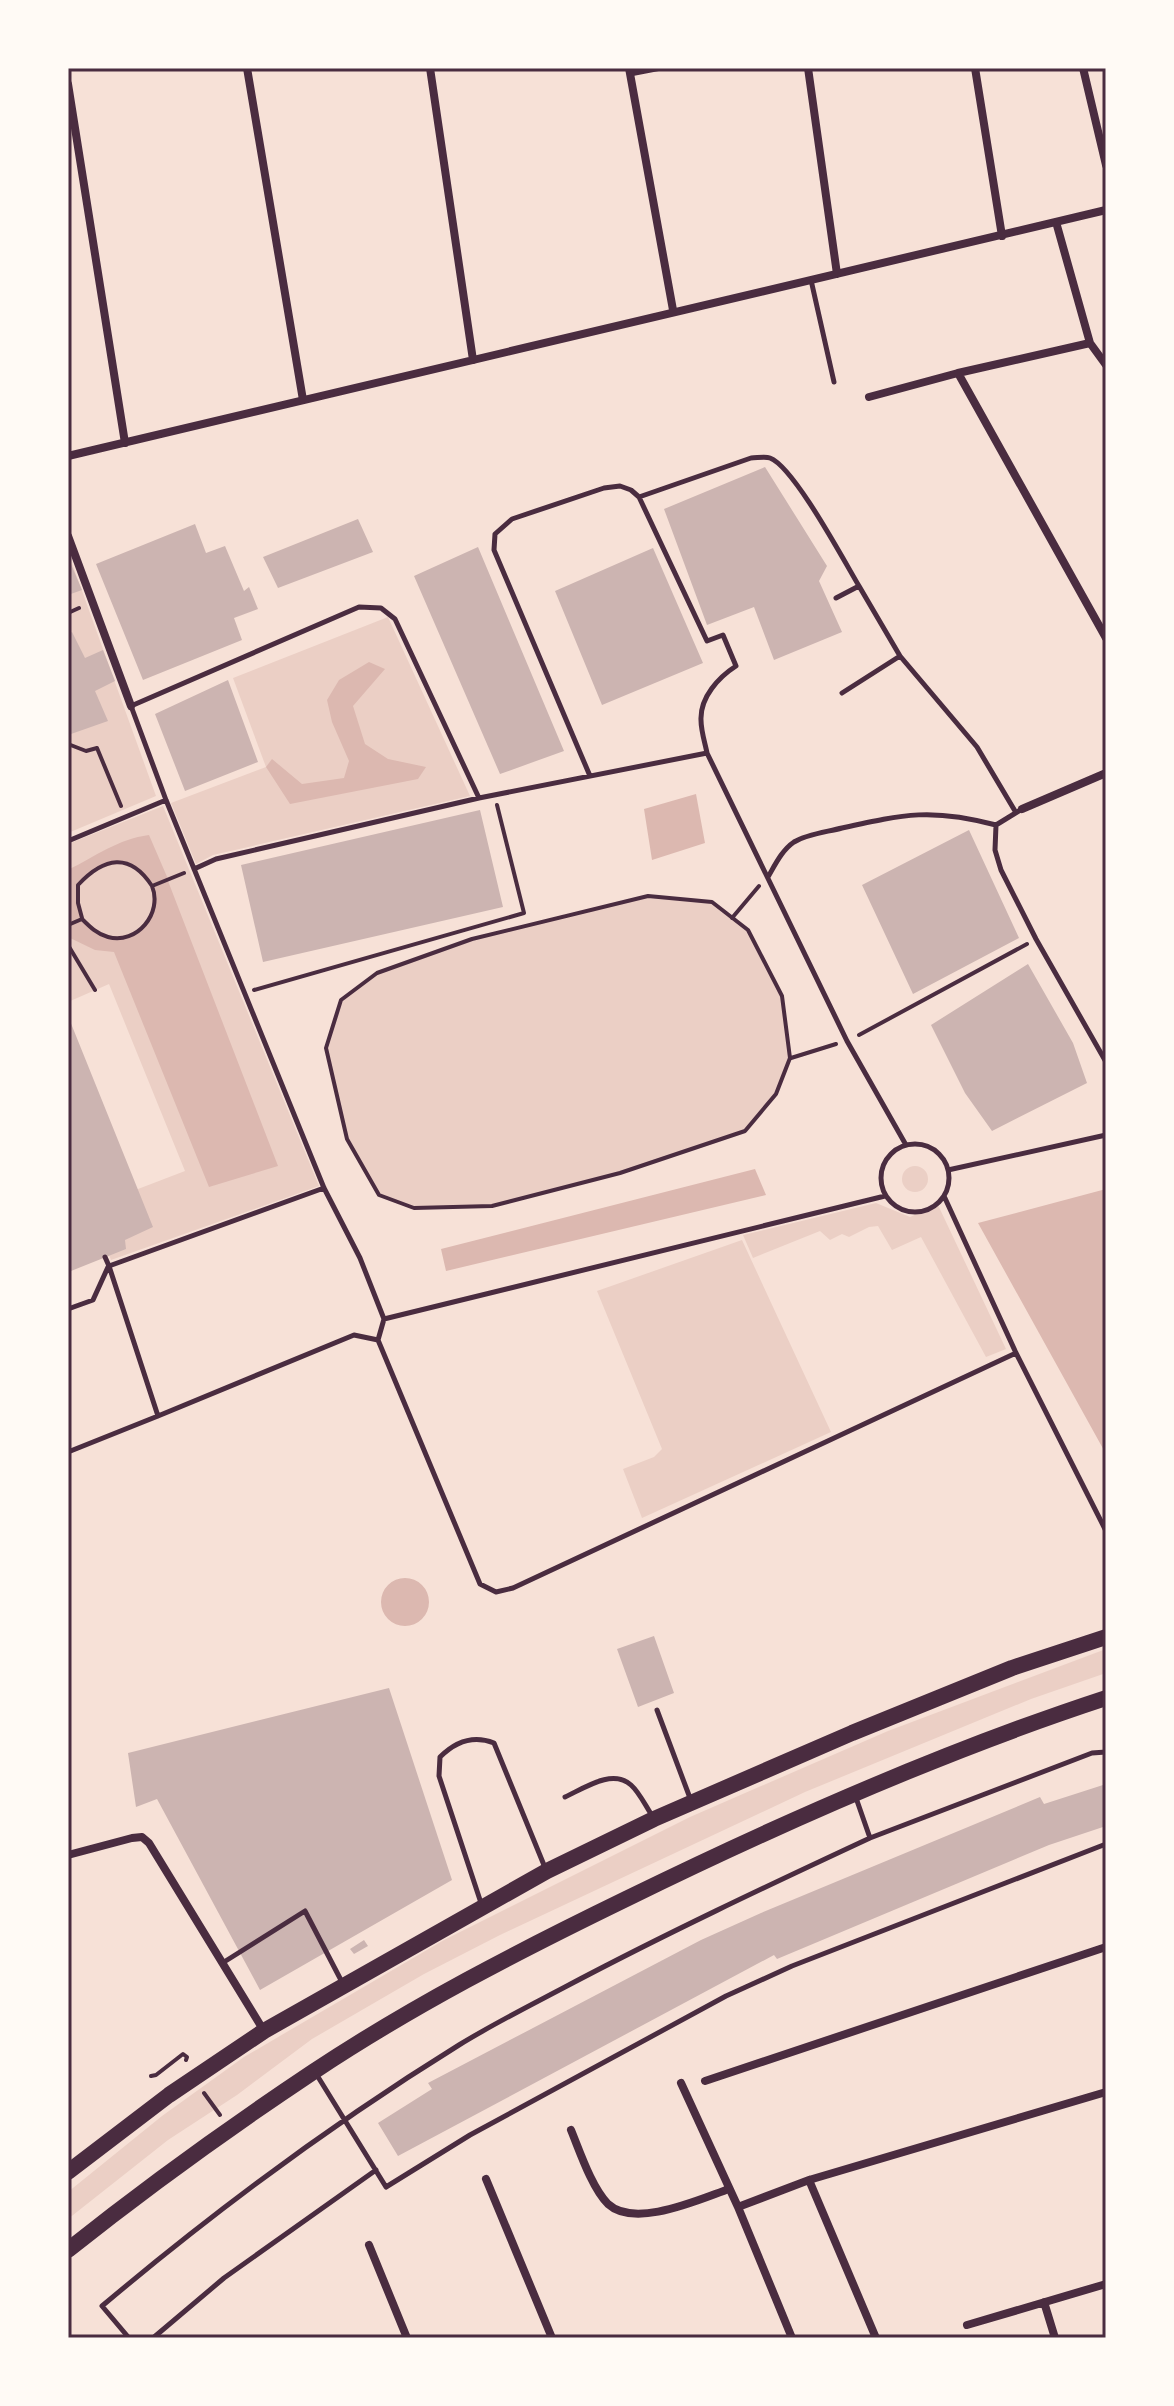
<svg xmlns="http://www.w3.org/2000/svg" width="1174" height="2406" font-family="'Source Sans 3',sans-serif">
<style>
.green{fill:#ebcfc5}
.water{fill:#dcb8b0}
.building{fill:#ccb4b1}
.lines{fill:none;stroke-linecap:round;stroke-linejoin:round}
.path{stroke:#4a2c40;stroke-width:4}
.service{stroke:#4a2c40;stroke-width:5}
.minor{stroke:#4a2c40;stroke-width:8}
.primary{stroke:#4a2c40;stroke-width:16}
.neatline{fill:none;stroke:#4a2c40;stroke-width:3}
</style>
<rect width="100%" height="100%" fill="#f7e1d7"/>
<path class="green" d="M68,552L156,796L68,833Z
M388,617L470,796L213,855L196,864L171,803L266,767L233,678Z
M163,806L319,1186L111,1260L91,1207L185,1171L109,984L68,1002V844Z
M648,896L712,902L748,930L782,996L790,1058L776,1094L745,1131L620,1173L492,1206L414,1208L379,1195L347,1139L326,1048L341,1000L377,973L472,939Z
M902 1179a13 13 0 1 1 26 0a13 13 0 1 1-26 0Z
M876,1203L910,1217L938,1205L1006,1349L986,1357L921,1237L892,1250L878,1226L869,1227L849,1237L842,1234L830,1240L820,1231L753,1258L743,1235Z
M742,1240L831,1432L642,1518L623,1469L654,1457L662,1449L597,1291Z
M1106,1649V1673L1031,1699L805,1792L500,1935L424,1974L312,2039L237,2095L168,2140L68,2219V2192L162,2116L244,2057L444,1940L690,1817L888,1731Z"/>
<path class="water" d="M369,662L385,669L353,706L365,744L388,759L426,767L418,779L290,804L266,767L272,759L302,784L344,778L349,761L332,722L327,700L339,680Z
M696,794L705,843L652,860L644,809Z
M149,835L168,879L152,886C130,850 103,857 78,884L81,918L68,924V870C96,856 118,839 149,835Z
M168,881L278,1166L209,1187L114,952L95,950L68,937V927L82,919L108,938L137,933L152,915L153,887Z
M755,1169L766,1195L446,1271L441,1249Z
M1106,1189V1454L978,1223Z
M381 1602a24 24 0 1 1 48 0a24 24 0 1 1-48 0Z"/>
<path class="building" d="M765,467L827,566L819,581L842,632L774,660L754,607L707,625L664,509Z
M358,519L373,552L278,588L263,557Z
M195,524L206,553L225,546L244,591L249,587L258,609L234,618L242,640L143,680L96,564Z
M478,547L564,751L500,774L414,576Z
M653,548L703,663L602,705L555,591Z
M68,557L82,590L68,595Z
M72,632L85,658L103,650L115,681L95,691L108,721L71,734L68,728V634Z
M228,680L258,762L185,791L155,714Z
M480,810L503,907L263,962L241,865Z
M969,830L1019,938L913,994L862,885Z
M1028,964L1073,1043L1087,1083L992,1131L965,1093L931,1025Z
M68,1016L153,1227L125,1240L126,1249L71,1271L68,1264Z
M654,1636L674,1693L638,1707L617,1649Z
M389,1688L452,1880L260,1990L157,1799L136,1807L128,1753Z
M1103,1785L1106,1793V1826L1049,1845L777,1959L774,1955L398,2156L378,2123L432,2089L428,2083L701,1940L761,1913L1040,1797L1044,1804Z
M364,1940L368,1946L354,1954L350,1949Z"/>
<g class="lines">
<path class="path" d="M68,613L79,608
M68,744L86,751L97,748L121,806
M648,896L712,902L748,930L782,996L790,1058L776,1094L745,1131L620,1173L492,1206L414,1208L379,1195L347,1139L326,1048L341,1000L377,973L472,939Z
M82,918L78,903V885C104,857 130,852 152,886
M732,918L759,886
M68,925L82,919C90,927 97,934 108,937C137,945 163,913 152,886L184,873
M68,945L95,990
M254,990L524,913L497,805
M859,1035L1027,944
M791,1058L836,1044
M151,2076L156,2075L183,2054L187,2057L186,2060
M204,2093L220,2115"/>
<path class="service" d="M630,74L661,68
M811,280L834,382
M859,586C844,561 794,467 770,458C765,456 757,458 751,458L639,497L707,641L723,635L736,666C719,677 700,697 701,720C701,731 705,743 707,753L847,1041L906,1145
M836,598L859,586L900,656
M842,693L900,656L977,747L1015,811
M590,776L494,550L495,534L512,519L604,488L620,486L631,490L639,497
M1022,809L996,825L995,850L1001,870L1036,939L1106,1062
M68,841L166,800
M194,869L216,859L479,798L707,753
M768,877C775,865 782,850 794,842C807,834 827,832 842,828C905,814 932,808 996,825
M881 1178a34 34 0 1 1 68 0a34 34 0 1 1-68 0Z
M948,1170L1106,1135
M944,1196L1016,1353L1106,1531
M105,1257L109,1266L324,1188
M109,1266L158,1416L354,1335L378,1340L384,1319L360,1258L324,1188L166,800L131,706L359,607L381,608L395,619L479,798
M68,1309L93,1300L108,1267
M384,1319L885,1196
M378,1340L480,1584L496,1592L513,1588L1016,1353
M68,1452L158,1416
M657,1710L690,1798
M855,1795L870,1838L1092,1753L1106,1752
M565,1797C583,1789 612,1768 631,1785C640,1793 646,1807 653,1817
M482,1906L439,1776L440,1757C456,1741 474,1735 494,1743L546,1870
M224,1962L305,1911L343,1984
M315,2072L386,2187L470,2135L726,1996L792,1966L1106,1844
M129,2338L102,2306C215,2211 333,2123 459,2045C493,2024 529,2006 565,1987C665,1934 767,1886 870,1838
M153,2338L224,2278L376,2170"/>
<path class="minor" d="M247,68L303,400
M430,68L473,360
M629,68L673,310
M808,68L837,274
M975,68L1002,236
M1083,68L1106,165
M68,84L125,443
M1056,222L1090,343L1106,365
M1090,343L958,373L1106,638
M869,397L958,373
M68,456C414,372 760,291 1106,210
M68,536L131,706
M1022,809L1106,773
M68,1855L132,1838L142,1837L149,1843L264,2031
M705,2081L1106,1947
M681,2083L738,2207L809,2180L1106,2092
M571,2130C580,2152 592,2188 608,2204C635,2229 700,2199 729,2189
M486,2179L552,2338
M809,2180L876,2338
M738,2207L792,2338
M369,2245L407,2338
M1044,2302L1055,2338
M967,2325L1106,2284"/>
<path class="primary" d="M68,2172L169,2095L264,2031L547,1871L654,1819L852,1733L1012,1668L1106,1637
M68,2250C147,2187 229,2128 313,2072C412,2006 519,1951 626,1899C781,1823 941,1752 1106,1698"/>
</g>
<rect width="1174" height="2406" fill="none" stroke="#fffaf5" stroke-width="140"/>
<rect x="70" y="70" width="1034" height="2266" class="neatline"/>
</svg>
